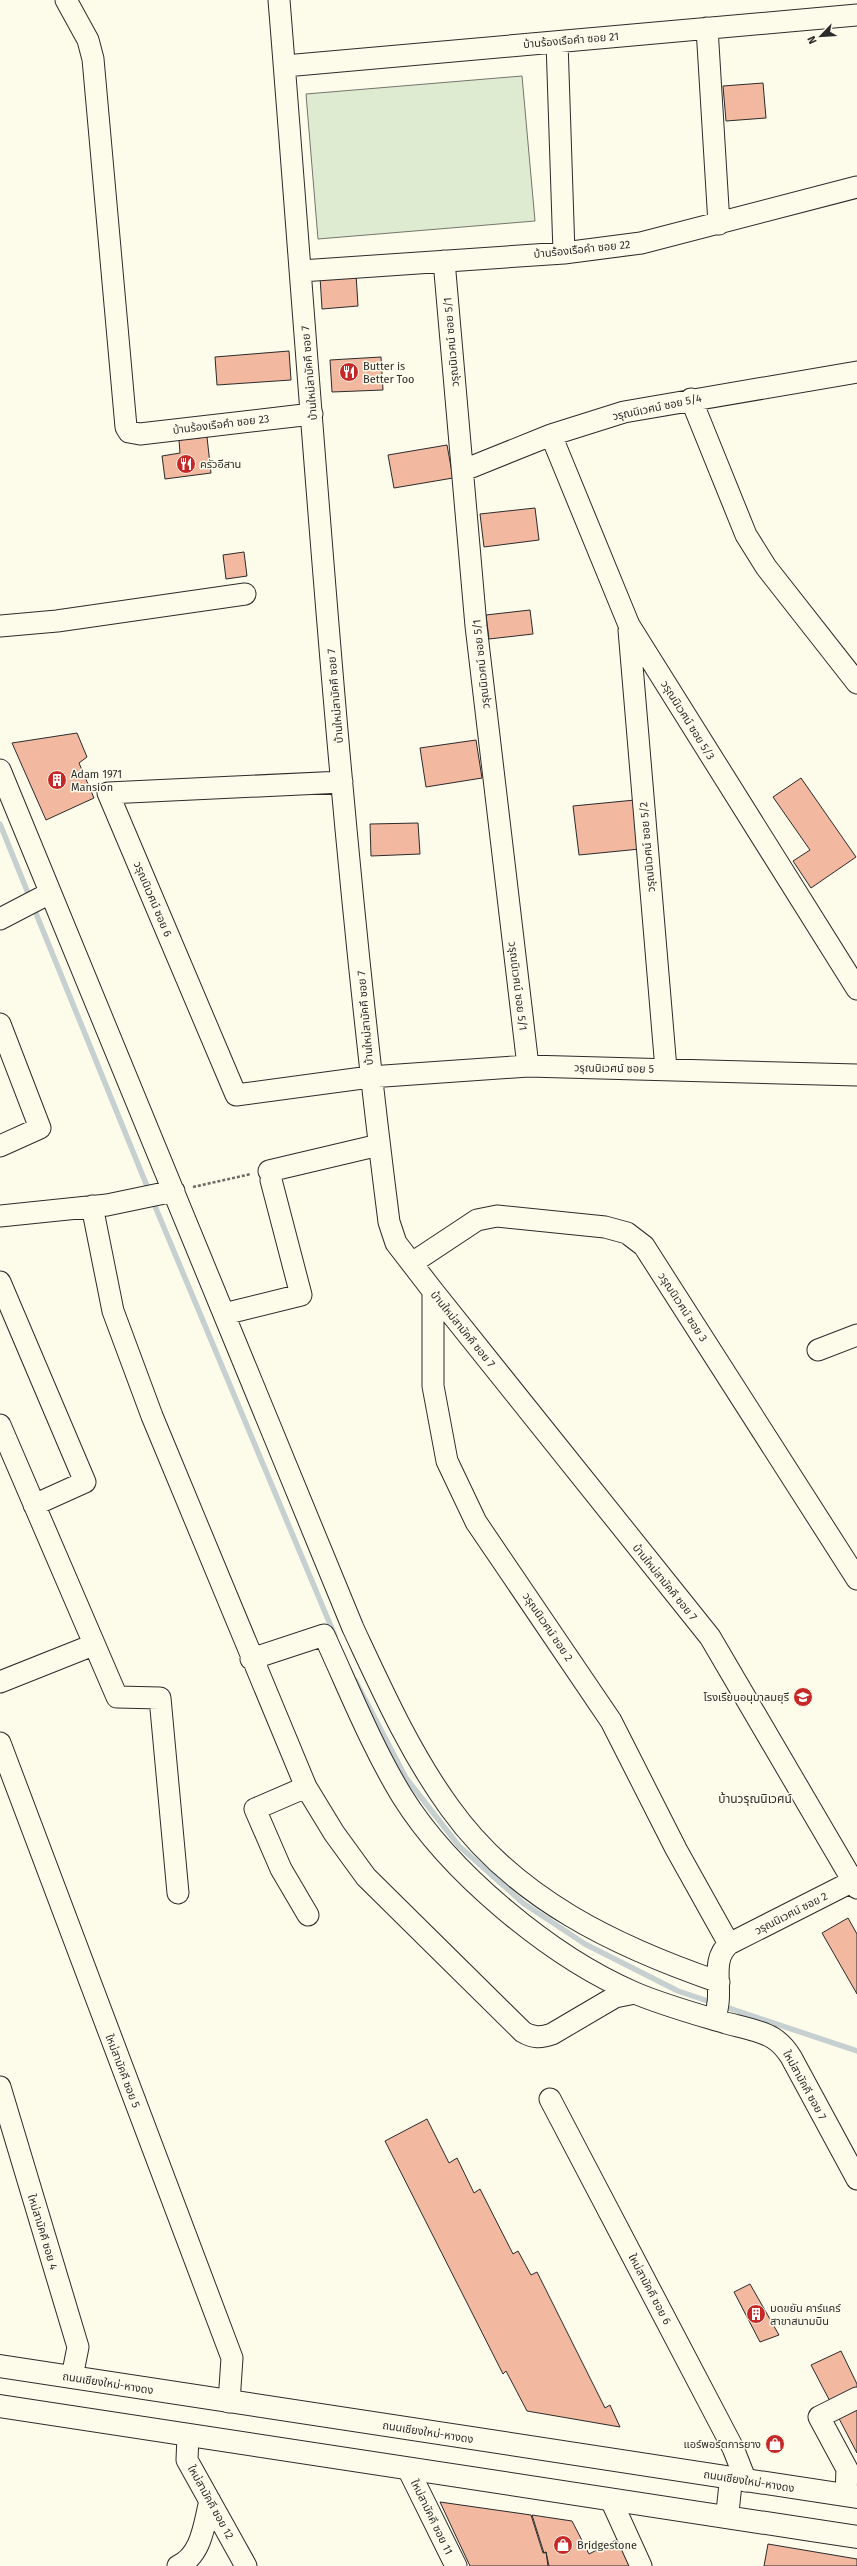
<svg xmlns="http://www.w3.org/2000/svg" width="857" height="2566" font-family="'Fira Sans','Noto Sans Thai',sans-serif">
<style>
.green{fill:#deebd1;stroke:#74746e}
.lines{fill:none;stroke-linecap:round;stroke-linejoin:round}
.stream{stroke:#c7d0d0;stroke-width:5.5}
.building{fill:#f2b8a0;stroke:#2b2b2b}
.minor-casing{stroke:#2b2b2b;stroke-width:23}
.major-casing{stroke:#2b2b2b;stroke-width:24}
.path{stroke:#6a6964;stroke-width:2.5;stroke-dasharray:3 2;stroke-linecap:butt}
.minor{stroke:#fdfbea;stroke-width:21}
.major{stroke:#fdfbea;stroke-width:22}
.labels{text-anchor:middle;stroke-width:3;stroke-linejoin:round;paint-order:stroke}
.street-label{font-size:11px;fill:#2b2b2b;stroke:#fdfbea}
.poi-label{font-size:11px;fill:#2b2b2b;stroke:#fdfbea;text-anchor:start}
.neighbourhood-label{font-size:12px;fill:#2b2b2b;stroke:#fdfbea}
</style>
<rect width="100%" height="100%" fill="#fdfbea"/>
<path class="green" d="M522,76L535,221L318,239L306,94Z"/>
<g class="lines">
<path class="stream" d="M0,824L30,898
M33,906L149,1191
M152,1199L335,1636
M355,1680L406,1778L459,1846L523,1903L585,1944L678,1991L857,2051"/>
</g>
<path class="building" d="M763,83L766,118L726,121L723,86Z
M356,274L358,306L322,309L320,277Z
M289,351L291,380L217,385L215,357Z
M381,357L383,390L332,392L330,360Z
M207,437L211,473L165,479L162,456L180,453L179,440Z
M447,445L453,478L394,488L388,455Z
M535,508L539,540L484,547L480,514Z
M244,552L247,576L226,579L223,555Z
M530,610L533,634L489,639L486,615Z
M77,733L87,757L79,763L94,798L46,820L12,743Z
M476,740L482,778L426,787L420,748Z
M801,778L856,857L811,888L793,861L810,850L773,797Z
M635,800L640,849L579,855L573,806Z
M418,823L420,854L371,856L370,824Z
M848,1918L857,1934V1994L822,1933Z
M427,2119L449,2163L457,2158L474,2193L480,2189L513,2254L518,2251L531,2275L537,2272L605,2408L610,2405L620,2427L527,2411L506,2371L503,2374L385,2141Z
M750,2284L779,2335L760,2342L734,2292Z
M841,2351L857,2384V2453L811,2365Z
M440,2502L531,2515L543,2553L546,2552L548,2566H470Z
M532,2515L572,2521L589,2554L622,2537L637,2566H549L546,2552L544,2553Z
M768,2544L857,2559V2566H764Z"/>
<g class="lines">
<g class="minor-casing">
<path id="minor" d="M66,0L88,40L93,59L126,427L129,432L140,434L312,414
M279,0C312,408 337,816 389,1222L396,1243L433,1291L710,1637L857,1888
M707,28L719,224
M557,42L564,253
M285,66L857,15
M444,261L476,626L528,1066
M301,271L564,253L641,243L857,187
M691,399L746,535L766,567L857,683
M551,435L629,625L857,989
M464,470L551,435L624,412L857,372
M0,626L57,621L245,594
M629,630L666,1069
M0,770L353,1628C382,1690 410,1753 450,1808C515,1899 617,1947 719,1982
M342,782L108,793L236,1095L370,1077L528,1066L857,1075
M0,919L50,893
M0,1024L40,1128L0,1146
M269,1171L379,1145
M92,1206L113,1311L152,1416L306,1787L334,1833L366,1877L523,2032C533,2038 541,2038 552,2034L615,1997L635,1993
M0,1216L107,1205L174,1191
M412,1263L477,1220L497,1216L605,1227L627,1233L644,1246L857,1579
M0,1282L85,1482L34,1505
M433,1291V1386L447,1461L476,1522L611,1721L676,1849L729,1944
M224,1314L301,1295L271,1180
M818,1350L857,1335
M0,1425L117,1697L160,1698L178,1893
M251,1659L324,1635C349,1689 371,1745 402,1796C450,1873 551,1957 635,1993C663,2005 696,2014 726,2023C741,2027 760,2030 773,2038C781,2043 786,2049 791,2057L857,2179
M0,1682L93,1645
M0,1743L232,2358L229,2402
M306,1787L255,1809L281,1869L308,1915
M714,2019C726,1991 708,1962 729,1944L857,1879
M0,2087L78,2347L72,2377
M550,2099L733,2448L746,2481
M188,2435L187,2460L246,2566
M408,2469L456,2566
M846,2495L847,2469L819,2417L857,2398
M611,2500L641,2566
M178,2566C202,2555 204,2524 210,2501"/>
</g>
<g class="major-casing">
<path id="major" d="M0,2366L857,2497
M0,2406L857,2537
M727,2517L731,2479"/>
</g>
<path class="path" d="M193,1187L251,1174"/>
<use href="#minor" class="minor"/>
<use href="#major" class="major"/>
</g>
<defs>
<g id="restaurant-disc" transform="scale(1)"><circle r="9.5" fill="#c62828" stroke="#fdfbea"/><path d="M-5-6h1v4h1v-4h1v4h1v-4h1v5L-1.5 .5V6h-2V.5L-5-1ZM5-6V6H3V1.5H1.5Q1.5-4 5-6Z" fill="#fff"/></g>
<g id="building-disc" transform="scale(1)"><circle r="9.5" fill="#c62828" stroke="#fdfbea"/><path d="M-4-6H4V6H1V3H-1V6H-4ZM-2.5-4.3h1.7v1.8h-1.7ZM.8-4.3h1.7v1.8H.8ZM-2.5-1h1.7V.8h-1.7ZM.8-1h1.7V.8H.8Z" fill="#fff"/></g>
<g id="school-disc" transform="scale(1)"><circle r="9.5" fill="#c62828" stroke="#fdfbea"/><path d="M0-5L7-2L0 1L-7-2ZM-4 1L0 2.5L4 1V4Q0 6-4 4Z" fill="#fff"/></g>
<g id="shop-disc" transform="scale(1)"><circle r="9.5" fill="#c62828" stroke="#fdfbea"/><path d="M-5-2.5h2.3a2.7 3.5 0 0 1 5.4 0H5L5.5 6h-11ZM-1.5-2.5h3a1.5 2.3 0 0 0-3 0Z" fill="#fff"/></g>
</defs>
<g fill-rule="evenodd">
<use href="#restaurant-disc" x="349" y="372"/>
<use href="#restaurant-disc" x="186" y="464"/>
<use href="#building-disc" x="57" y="780"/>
<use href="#school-disc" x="803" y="1697"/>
<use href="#building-disc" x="756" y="2314"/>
<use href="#shop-disc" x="775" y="2444"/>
<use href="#shop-disc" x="563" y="2545"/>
</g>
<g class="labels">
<g class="street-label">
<text transform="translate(571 40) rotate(-5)" y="4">บ้านร้องเรือคำ ซอย 21</text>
<text transform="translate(582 249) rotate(-6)" y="4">บ้านร้องเรือคำ ซอย 22</text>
<text transform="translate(451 342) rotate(-95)" y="4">วรุณนิเวศน์ ซอย 5/1</text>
<text transform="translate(309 373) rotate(-95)" y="4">บ้านใหม่สามัคคี ซอย 7</text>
<text transform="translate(657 407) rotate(-12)" y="4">วรุณนิเวศน์ ซอย 5/4</text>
<text transform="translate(221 424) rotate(-7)" y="4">บ้านร้องเรือคำ ซอย 23</text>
<text transform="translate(481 664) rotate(-96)" y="4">วรุณนิเวศน์ ซอย 5/1</text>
<text transform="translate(335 696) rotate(-95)" y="4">บ้านใหม่สามัคคี ซอย 7</text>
<text transform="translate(688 720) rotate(58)" y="4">วรุณนิเวศน์ ซอย 5/3</text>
<text transform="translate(647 847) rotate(-95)" y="4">วรุณนิเวศน์ ซอย 5/2</text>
<text transform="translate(153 899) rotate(67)" y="4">วรุณนิเวศน์ ซอย 6</text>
<text transform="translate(518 986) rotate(83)" y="4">วรุณนิเวศน์ ซอย 5/1</text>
<text transform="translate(365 1018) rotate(-95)" y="4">บ้านใหม่สามัคคี ซอย 7</text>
<text transform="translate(614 1068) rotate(1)" y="4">วรุณนิเวศน์ ซอย 5</text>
<text transform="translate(683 1307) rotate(57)" y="4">วรุณนิเวศน์ ซอย 3</text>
<text transform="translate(463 1329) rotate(51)" y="4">บ้านใหม่สามัคคี ซอย 7</text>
<text transform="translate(665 1582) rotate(51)" y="4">บ้านใหม่สามัคคี ซอย 7</text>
<text transform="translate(548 1627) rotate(56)" y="4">วรุณนิเวศน์ ซอย 2</text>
<text transform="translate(791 1913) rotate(-27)" y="4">วรุณนิเวศน์ ซอย 2</text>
<text transform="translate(123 2071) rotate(69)" y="4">ใหม่สามัคคี ซอย 5</text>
<text transform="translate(805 2085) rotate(61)" y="4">ใหม่สามัคคี ซอย 7</text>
<text transform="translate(43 2232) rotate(73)" y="4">ใหม่สามัคคี ซอย 4</text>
<text transform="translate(650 2289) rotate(62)" y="4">ใหม่สามัคคี ซอย 6</text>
<text transform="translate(108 2383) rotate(9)" y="4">ถนนเชียงใหม่-หางดง</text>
<text transform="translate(428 2432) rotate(9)" y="4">ถนนเชียงใหม่-หางดง</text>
<text transform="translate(749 2481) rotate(9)" y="4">ถนนเชียงใหม่-หางดง</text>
<text transform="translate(211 2502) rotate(61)" y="4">ใหม่สามัคคี ซอย 12</text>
<text transform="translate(432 2517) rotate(64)" y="4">ใหม่สามัคคี ซอย 11</text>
</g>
<g class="poi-label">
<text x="363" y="370">Butter is<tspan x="363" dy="13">Better Too</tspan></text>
<text x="200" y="468">ครัวอีสาน</text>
<text x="71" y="778">Adam 1971<tspan x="71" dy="13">Mansion</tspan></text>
<text x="789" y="1701" text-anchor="end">โรงเรียนอนุบาลมยุรี</text>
<text x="770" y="2312">มดขยัน คาร์แคร์<tspan x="770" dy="13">สาขาสนามบิน</tspan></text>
<text x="761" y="2448" text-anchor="end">แอร์พอร์ตการยาง</text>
<text x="577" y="2549">Bridgestone</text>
</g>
<g class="neighbourhood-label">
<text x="755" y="1803">บ้านวรุณนิเวศน์</text>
</g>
</g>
<g transform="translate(821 36) rotate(245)" stroke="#fdfbea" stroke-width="3" paint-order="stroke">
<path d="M0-3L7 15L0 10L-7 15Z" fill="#2b2b2b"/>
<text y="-6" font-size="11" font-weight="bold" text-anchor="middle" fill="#2b2b2b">N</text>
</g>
</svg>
